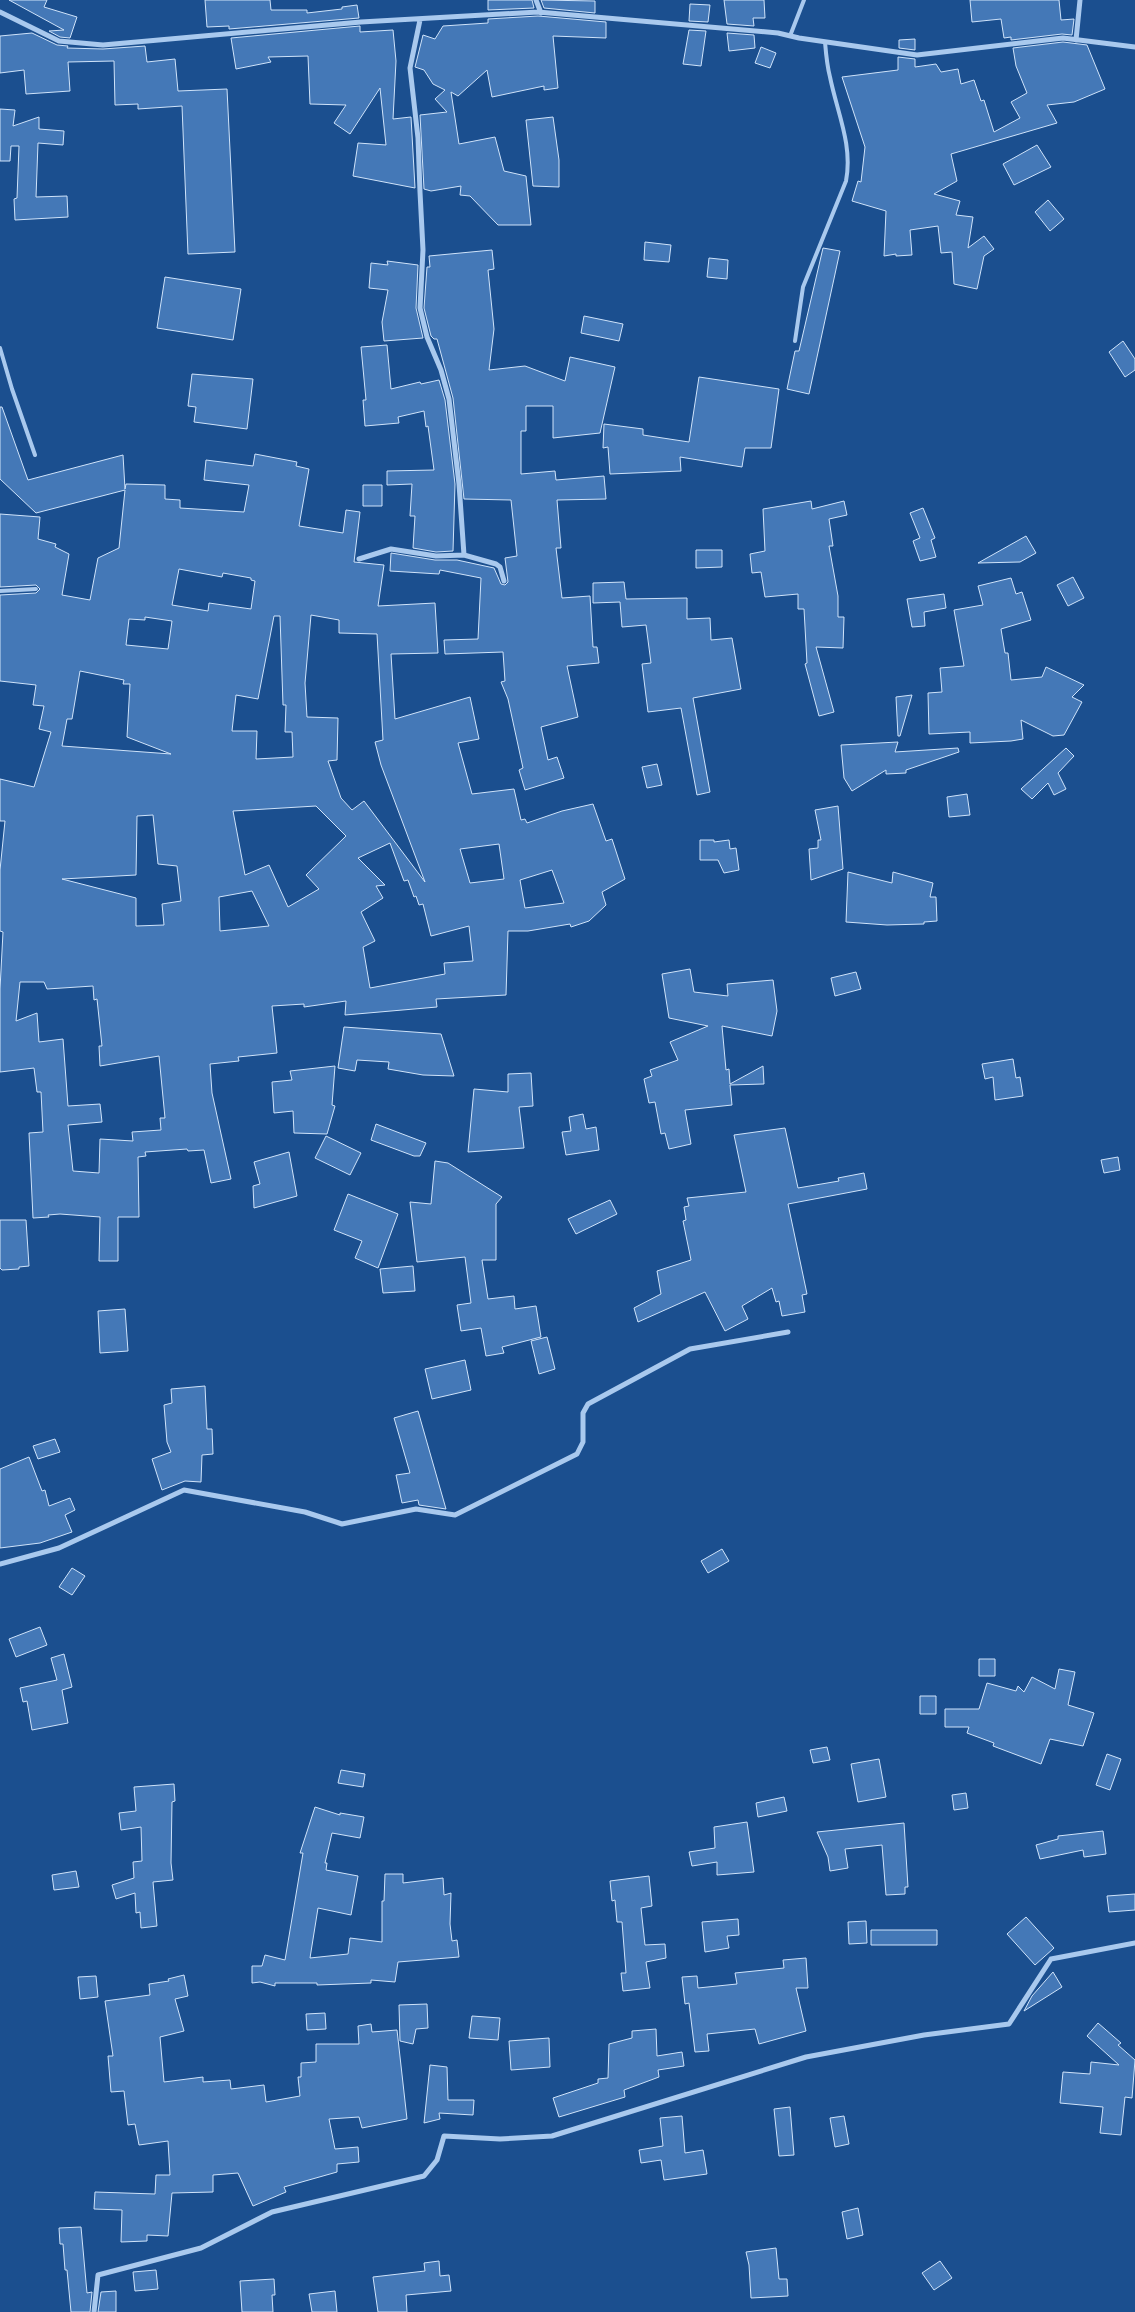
<svg xmlns="http://www.w3.org/2000/svg" width="1135" height="2312" font-family="Karla,sans-serif">
<style>
.building{fill:#4478b7;stroke:#cfe3fa;fill-rule:evenodd}
.lines{fill:none;stroke-linecap:round;stroke-linejoin:round}
.lane{stroke:#a9c9ee;stroke-width:4}
.street{stroke:#a9c9ee;stroke-width:5}
</style>
<rect width="100%" height="100%" fill="#1b4f8f"/>
<path class="building" d="M9,0H47L44,7L77,17L70,38L60,37L49,31L64,30Z
M205,0H270L271,10H307V13L342,9V7L357,5L359,18L229,29V26L207,27Z
M488,0H532L534,8L488,10Z
M541,0L595,1V13L544,8Z
M724,0H764L765,18H753L754,26L727,24Z
M970,0H1059L1061,20L1074,19L1072,35L1062,34L1011,40V37L1004,38L1001,19L972,22Z
M690,4L710,5L708,22L689,21Z
M538,16L606,22V38L553,36L558,88L544,90V86L492,97L487,70L458,96L451,92L459,144L495,137L504,171L526,176L531,225H498L470,196L460,195L461,186L431,191L424,189L420,115L447,112L435,99L445,90L433,84L424,70L415,67L423,35L435,39L443,26L488,23V19Z
M360,26V32L393,30L396,61L393,119L411,117L415,188L353,176L358,143L386,145L380,88L350,134L334,123L346,105L310,104L308,56L268,57L271,62L236,69L231,38Z
M689,30L706,31L701,66L683,64Z
M32,33L57,45L68,46L67,48L103,49L145,46L147,62L175,59L178,91L227,89L235,252L188,254L182,106L138,109V104L115,105L114,61L68,62L70,91L26,94L24,70L0,73V36Z
M727,33L754,35L755,48L729,51Z
M915,39V50L899,48V40Z
M1063,42L1087,45L1105,89L1074,102L1047,105L1057,123L951,154L957,181L934,194L960,201L956,215L973,217L968,248L984,236L994,249L984,256L977,289L954,284L952,252L941,253L938,226L910,230L912,255L896,256V254L884,256L886,211L852,201L858,181L861,182L865,147L842,77L898,70V57L915,59V67L936,64L941,72L958,69L961,84L974,80L981,101L984,100L994,132L1020,118L1011,102L1027,93L1016,66L1013,48Z
M761,47L776,53L770,68L755,63Z
M0,109L15,110L13,126L39,117V129L64,131L63,145L38,143L36,197L67,196L68,217L15,220L14,199L17,198L19,146H11L10,161H0Z
M553,117L559,160V187L533,186L526,120Z
M1037,145L1051,167L1014,185L1003,164Z
M1048,200L1064,219L1050,231L1035,212Z
M645,242L671,245L669,262L644,260Z
M823,248L840,251L809,394L787,389L795,351H799Z
M492,250L494,269L488,270L494,329L489,370L525,366L565,381L570,357L615,367L600,433L553,438V406H526V431H521V474L555,471L556,480L604,476L606,499L557,500L561,548H556L562,598L590,596L593,647H597L599,663L567,666L578,717L541,727L548,760L557,757L564,778L525,790L519,770L523,768L508,699L501,682L505,681L503,652L445,654L444,640L478,639L481,578L440,570L439,574L390,571L391,553L435,560H457L494,568L501,584L505,585L508,582L505,558L517,556L511,500L464,499L453,398L437,339H434L431,336L424,308L427,267H430L429,256Z
M709,258L728,260L727,279L707,277Z
M387,261L418,265L416,308L423,338L384,341L382,322L388,290L369,288L371,263L388,265Z
M165,277L241,289L233,340L157,328Z
M584,316L623,324L619,341L581,333Z
M1123,341L1135,359V370L1125,377L1109,352Z
M387,345L391,389L420,382L421,384L439,380L445,400L455,484L453,551L436,552L413,548L415,516H410L412,484L387,485V471L434,470L428,426L426,427L424,411L398,417L399,423L365,426L363,400H366L361,347Z
M192,374L253,379L247,429L194,422L196,407L188,406Z
M699,377L779,389L771,448H745L742,467L680,457L681,471L610,474L608,447L603,448L604,424L643,429V435L689,442Z
M0,407H2L28,480L123,455L125,489L126,484L165,485V499L180,500V508L244,512L249,485L204,480L206,460L253,466L255,454L297,462L296,466L309,469L299,526L343,533L346,510L360,512L354,562L384,565L378,606L435,603L438,653L391,654L395,719L470,697L479,739L458,743L472,794L514,789L521,820L525,819L527,823L562,811L593,804L606,841L612,839L625,879L602,892L606,905L589,921L571,927L570,924L528,931H508L506,995L436,999L437,1007L345,1015L346,1001L304,1007V1004L272,1006L277,1053L238,1057L239,1061L210,1064L212,1093L231,1179L211,1183L204,1150L188,1151L187,1149L145,1152L146,1156L138,1157L139,1217H118V1261H99L100,1217L60,1214L48,1215L49,1217L33,1218L29,1133L43,1132L41,1092H37L34,1068L0,1072V989L3,932L0,931V870L5,821H0V779L34,787L51,732L39,729L44,706L33,705L36,685L0,681V595L36,593L40,589L36,585L0,587V514L40,517L38,539L56,544L55,547L69,554L62,595L90,600L98,558L119,548L125,490L36,513L0,479ZM179,569L222,577L223,573L251,578V580L255,581L251,609L209,603L208,611L172,605ZM311,615L339,620V633L377,634L383,740L375,742L381,765L425,882L364,801L352,810L341,798L328,761L337,760L338,718L307,717L305,683ZM274,616H280L283,705H286L285,732H292L293,757L256,759L257,731H232L236,695L258,699ZM145,617L172,621L168,649L126,645L129,619L145,620ZM80,671L124,680L123,684H130L127,737L171,754L62,746L67,719H72ZM316,806L346,836L306,875L319,889L288,907L269,865L245,875L233,811ZM153,815L158,864L177,866L181,901L162,904L164,925L136,926V898L62,879L136,875L137,816ZM390,843L404,881L408,880L414,897L416,896L419,905L423,904L431,936L469,926L473,961L444,963L445,974L370,988L363,947L375,941L361,912L383,898L376,886L385,885L358,858ZM499,844L504,879L470,883L460,849ZM552,870L564,903L525,908L520,880ZM252,891L269,926L220,931L219,897ZM20,982H44L47,989L93,986L94,1000L97,999L102,1046H99L100,1066L159,1056L165,1118H160L161,1130L132,1132L133,1141L100,1139L99,1173L73,1171L68,1125L102,1122L100,1104L68,1106L63,1039L39,1042L37,1013L16,1021Z
M363,485H382V506H363Z
M811,501L812,509L844,501L847,515L829,519L833,546H829L838,596V617H844L843,648L816,647L834,712L819,716L805,664L807,663L804,609H798V594L765,597L761,572L752,573L750,554L765,551L763,509Z
M923,508L935,538L931,540L936,557L920,561L913,541L920,538L910,513Z
M1026,536L1036,553L1020,562L978,563Z
M696,550H722V567L696,568Z
M1073,577L1084,598L1068,606L1057,585Z
M1011,578L1016,594L1022,592L1031,620L1001,629L1005,653H1008L1011,680L1042,677L1046,667L1084,685L1072,697L1082,702L1064,735L1053,736L1021,720L1023,739L1011,741L970,743V732L929,734L928,693L942,692L940,668L964,666L954,610L983,605L978,586Z
M624,582L626,599L687,598V619L710,618L711,640L732,638L741,689L693,698L710,792L697,795L681,708L648,712L642,664L651,663L646,625L622,627L620,602L593,603V583Z
M944,594L946,608L924,612L925,626L912,627L907,599Z
M912,695L900,736H898L896,697Z
M898,742L895,752L958,748L959,752L906,770V773L886,774V770L852,791L844,778L841,745Z
M1066,748L1074,756L1058,773L1066,789L1054,795L1048,783L1032,799L1021,789Z
M657,764L662,785L647,788L642,767Z
M967,794L970,815L949,817L947,797Z
M838,806L843,869L811,880L809,849L818,848V840H821L815,810Z
M700,840H714V842L729,840L730,849L736,848L739,870L724,873L718,860H700Z
M848,872L892,883L893,872L933,883L930,897H936L937,921L924,922V924L887,925L846,922Z
M690,969L694,992L728,996L727,984L773,980L777,1011L772,1036L722,1026L726,1070L729,1069L730,1084L763,1066L764,1084L730,1085L732,1105L685,1110L691,1144L669,1149L665,1133L661,1134L655,1102L649,1103L644,1079L652,1076L650,1070L678,1060L670,1042L708,1026L669,1018L662,974Z
M856,972L861,989L835,996L831,978Z
M344,1027L441,1034L454,1076L423,1075L388,1069L389,1062L357,1060L355,1071L338,1068Z
M1013,1059L1016,1078L1020,1077L1023,1096L995,1100L993,1077L985,1079L982,1064Z
M335,1066L332,1105L335,1106L327,1134L294,1133L293,1111L274,1113L272,1082L292,1080L290,1071Z
M531,1073L533,1106L519,1107L524,1148L468,1152L474,1089L508,1092V1074Z
M583,1114L586,1129L596,1127L599,1150L566,1155L562,1132L571,1131L569,1117Z
M376,1124L426,1143L420,1156H414L371,1140Z
M785,1128L798,1188L839,1181L838,1178L864,1173L867,1189L788,1204L807,1294L802,1295L805,1312L782,1316L779,1301L776,1302L772,1288L742,1306L748,1319L725,1331L705,1292L638,1322L634,1308L661,1294L657,1271L691,1260L683,1221L686,1220L684,1207L689,1206L687,1198L746,1192L734,1135Z
M326,1136L361,1153L350,1175L315,1158Z
M289,1152L297,1196L254,1208L253,1186L260,1184L254,1162Z
M1118,1157L1120,1170L1104,1173L1101,1160Z
M435,1161L448,1163L502,1197L496,1204V1260H482L488,1299L514,1296L515,1309L536,1306L541,1337L502,1347L504,1353L486,1356L481,1328L461,1331L457,1305L471,1303L465,1257L417,1262L410,1202L431,1204Z
M348,1194L398,1214L378,1268L355,1258L362,1241L334,1230Z
M610,1200L617,1214L576,1234L568,1219Z
M0,1220H26L29,1266L19,1267V1269L2,1270L0,1268Z
M413,1266L415,1291L383,1293L380,1269Z
M125,1309L128,1351L100,1353L98,1311Z
M547,1337L555,1369L539,1374L531,1341Z
M465,1360L471,1390L432,1399L425,1369Z
M205,1386L207,1429H212L213,1454L202,1455L201,1482L185,1481L162,1490L152,1459L171,1452L167,1442L164,1405L172,1403L171,1389Z
M418,1411L446,1509L419,1505L418,1500L402,1503L396,1475L410,1473L394,1418Z
M55,1439L60,1452L38,1459L33,1446Z
M29,1457L42,1491L45,1490L49,1506L70,1498L75,1510L65,1515L72,1532L40,1543L0,1548V1469Z
M722,1549L729,1561L708,1573L701,1561Z
M72,1568L85,1576L72,1595L59,1587Z
M40,1627L47,1645L16,1657L9,1639Z
M64,1654L72,1687L62,1690L68,1723L32,1730L27,1701L23,1702L20,1688L57,1680L51,1658Z
M979,1659H995V1676H979Z
M1059,1669L1075,1672L1068,1705L1094,1713L1083,1746L1050,1739L1041,1764L993,1746L994,1743L967,1733L969,1727H945V1709H979L987,1683L1016,1691L1018,1686L1024,1692L1032,1677L1055,1689Z
M920,1696H936V1714H920Z
M827,1747L830,1760L813,1763L810,1750Z
M1107,1754L1121,1759L1110,1790L1096,1785Z
M879,1759L886,1797L858,1802L851,1764Z
M341,1770L365,1774L363,1787L338,1783Z
M174,1784L175,1801L172,1802L171,1863L173,1880L153,1882L157,1926L141,1928L140,1912L136,1913L135,1893L116,1899L112,1885L134,1878L133,1862L142,1861L141,1827L121,1830L119,1813L136,1811L134,1787Z
M966,1793L968,1808L954,1810L952,1795Z
M784,1797L787,1811L758,1817L756,1803Z
M315,1807L340,1815V1813L364,1817L360,1838L332,1833L325,1863H327L326,1870L358,1876L351,1915L318,1908L310,1958L348,1954L350,1938L382,1942V1901H384L385,1874H403V1883L443,1878L444,1895L451,1893L450,1924L452,1941L457,1940L459,1957L398,1962L395,1982L371,1980V1983L317,1985V1983H275V1986L260,1982L252,1983V1966H262L265,1955L285,1960L303,1853H300Z
M747,1822L754,1872L717,1875V1862L692,1866L689,1852L715,1848L714,1827Z
M904,1823L908,1887H905V1894L886,1895L882,1845L845,1849L848,1868L830,1871L828,1857L817,1832Z
M1103,1831L1106,1854L1084,1857L1083,1850L1040,1859L1036,1845L1058,1839V1836Z
M76,1871L79,1887L54,1890L52,1875Z
M649,1876L652,1906L641,1908L645,1945L665,1944L666,1958L646,1962L650,1988L623,1991L621,1973H626L622,1922H617L615,1900L612,1901L610,1881Z
M1135,1894V1910L1109,1912L1107,1896Z
M1026,1917L1054,1948L1035,1965L1007,1934Z
M738,1919L739,1935L727,1936L729,1948L705,1952L702,1922Z
M866,1921L867,1943L849,1944L848,1922Z
M871,1930H937V1945H871Z
M806,1958L808,1988H796L806,2031L759,2044L755,2029L707,2034L709,2051L695,2052L689,2003L685,2004L682,1977L697,1976L698,1988L737,1984L735,1973L784,1968L783,1960Z
M1053,1972L1062,1987L1024,2011L1032,1996Z
M184,1975L188,1996L175,1999L184,2031L160,2037L164,2082L203,2077V2082L230,2080L231,2089L264,2085L266,2102L300,2096L298,2077H301V2063L316,2062V2044H359L358,2026L371,2024L372,2032L397,2030L407,2119L362,2128L359,2117L329,2119L335,2149L358,2147L359,2162L337,2164V2172L284,2187L286,2192L253,2206L238,2173L213,2175V2192L172,2193L168,2236L147,2235V2241L121,2242L122,2210L94,2209L95,2192L155,2194L156,2175H170L168,2141L139,2145L135,2124L128,2125L124,2091L111,2092L108,2056H113L105,2001L150,1995L149,1984L169,1981L168,1979Z
M96,1976L98,1997L80,1999L78,1977Z
M427,2004L428,2028L416,2029L413,2044L400,2041L399,2005Z
M325,2013L326,2029L307,2030L306,2014Z
M472,2016L500,2018L498,2040L469,2038Z
M1098,2023L1121,2043L1118,2045L1135,2060L1132,2098L1125,2097L1121,2135L1100,2133L1103,2107L1060,2103L1063,2072L1090,2074L1091,2062L1119,2065L1087,2036Z
M656,2029L657,2056L682,2052L684,2066L658,2070L659,2077L624,2090L625,2097L559,2117L553,2098L598,2083V2079L608,2078L609,2044L632,2038V2031Z
M549,2038L550,2067L511,2070L509,2041Z
M430,2065L447,2067L448,2100H474L473,2115L439,2113L440,2119L424,2123Z
M790,2107L794,2155L779,2156L774,2109Z
M682,2116L685,2153L703,2150L707,2174L664,2180L661,2160L641,2163L639,2150L663,2146L660,2118Z
M844,2116L849,2144L835,2147L830,2118Z
M858,2208L863,2235L847,2239L842,2212Z
M81,2227L87,2293L92,2292L90,2312H71L67,2270H65L63,2244H60L59,2228Z
M776,2248L779,2279H787L788,2296L751,2298L749,2265L746,2252Z
M439,2261L440,2276L449,2275L451,2291L406,2295L407,2312H378L373,2277L425,2271L424,2263Z
M940,2261L952,2278L934,2290L922,2273Z
M156,2270L158,2289L135,2291L133,2272Z
M274,2279L275,2295H272L273,2312H242L240,2281Z
M116,2291V2312H98L101,2292Z
M335,2291L337,2312H312L309,2294Z"/>
<g class="lines">
<path class="lane" d="M790,36L804,0
M795,341L803,287L846,181C853,145 837,112 830,77C827,66 826,54 825,42
M0,348L12,389L35,455
M0,591L36,589"/>
<path class="street" d="M536,0L541,13
M0,12L59,41L103,45L361,22L538,12L778,33L799,38L917,55L1063,38L1135,47
M420,20L410,68L418,138L420,192L423,250L420,308L427,337L441,370L449,399L459,484L464,555L496,564L500,567L504,581
M1076,40L1080,0
M359,559L391,549L436,556L464,555
M0,1564L59,1548L184,1490L305,1512L342,1524L416,1509L455,1515L577,1454L583,1442V1413L588,1404L690,1349L788,1332
M94,2312L98,2275L201,2248L272,2212L424,2176L437,2160L444,2136L500,2139L552,2136L806,2057L924,2035L1009,2024L1051,1959L1135,1943"/>
</g>
</svg>
